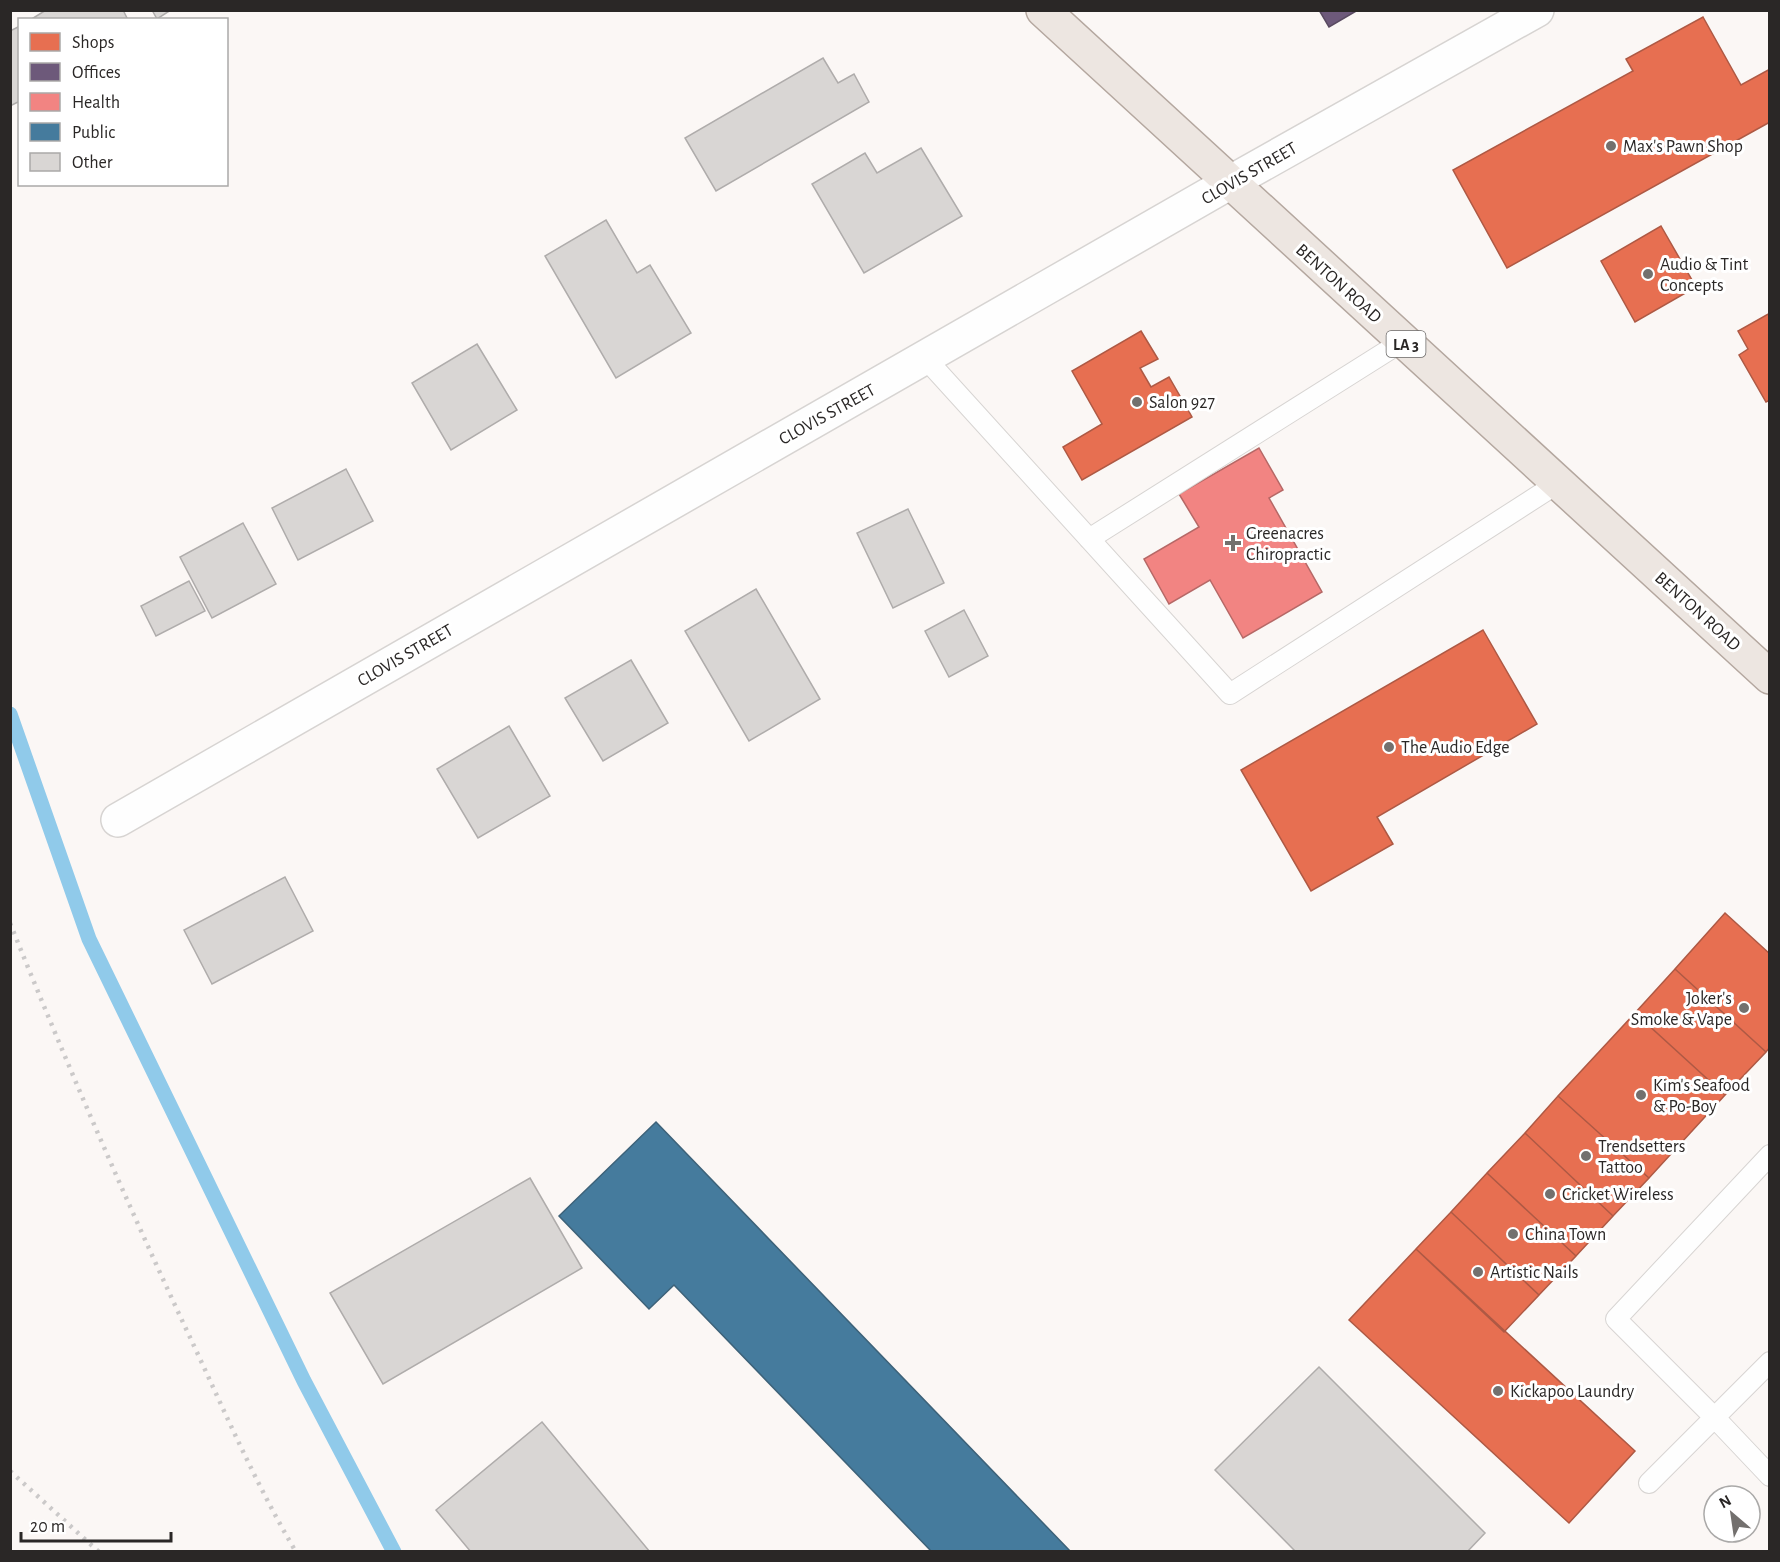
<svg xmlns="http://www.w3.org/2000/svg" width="1780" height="1562" font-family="'Alegreya Sans',sans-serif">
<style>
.shops{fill:#e76f51;stroke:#ae5944;stroke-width:1.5}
.offices{fill:#6d597a;stroke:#594a61;stroke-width:1.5}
.health{fill:#f28482;stroke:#b66866;stroke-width:1.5}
.public{fill:#457b9d;stroke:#3d6279;stroke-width:1.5}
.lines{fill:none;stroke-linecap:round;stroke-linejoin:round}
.stream{stroke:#90caea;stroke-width:15}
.building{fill:#d9d6d4;stroke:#afacab;stroke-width:1.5}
.service-casing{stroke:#d7d4d2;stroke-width:22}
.minor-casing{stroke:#d7d4d2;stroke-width:36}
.primary-casing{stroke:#b4a79f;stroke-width:36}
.service{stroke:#fefefe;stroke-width:20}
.minor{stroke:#fefefe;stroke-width:33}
.primary{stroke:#ede6e1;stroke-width:33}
.rail{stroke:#cbc9c9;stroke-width:4.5;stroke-dasharray:3 6;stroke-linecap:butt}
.poi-dot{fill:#73706e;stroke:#fff;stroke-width:2}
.labels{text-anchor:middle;stroke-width:6;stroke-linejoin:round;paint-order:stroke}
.shield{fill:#fff;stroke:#6a6867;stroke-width:1.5}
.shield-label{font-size:16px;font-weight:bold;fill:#2a2726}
.poi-label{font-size:18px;fill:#2a2726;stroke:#fff;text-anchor:start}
.street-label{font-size:18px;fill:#2a2726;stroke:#fff}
</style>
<rect width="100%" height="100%" fill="#fbf7f5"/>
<path class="shops" d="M1703,17L1741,85L1770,69V122L1507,268L1453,170L1633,71L1626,59Z
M1661,226L1696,287L1635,322L1601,261Z
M1770,313V400L1766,402L1739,355L1748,349L1738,331Z
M1141,331L1158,359L1140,368L1151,387L1169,377L1192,417L1082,480L1063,447L1102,424L1072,371Z
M1483,630L1537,724L1377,817L1393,844L1311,891L1241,770Z
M1725,913L1770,954V1047L1766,1052L1675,969Z
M1675,969L1766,1052L1725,1095L1635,1013Z
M1635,1013L1725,1095L1649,1178L1558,1096Z
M1558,1096L1649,1178L1613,1216L1525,1133Z
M1525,1133L1613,1216L1576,1256L1487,1173Z
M1487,1173L1576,1256L1539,1295L1451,1212Z
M1451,1212L1539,1295L1504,1332L1416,1249Z
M1416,1249L1635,1451L1569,1523L1349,1320Z"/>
<path class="offices" d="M1319,10H1358L1329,27Z"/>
<path class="health" d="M1259,448L1283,490L1269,498L1322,592L1243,638L1210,580L1169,604L1144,559L1199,527L1179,494Z"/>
<path class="public" d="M656,1122L1071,1552H932L674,1285L649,1309L559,1216Z"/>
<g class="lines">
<path class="stream" d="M10,714L89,939L304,1381L394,1552"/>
</g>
<path class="building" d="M46,10H123L128,20H30Z
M152,10H171L157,19Z
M20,26V101L10,106V31Z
M823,58L838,83L854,74L869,102L716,191L685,138Z
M921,148L962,216L864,273L812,184L865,153L877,173Z
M606,220L637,273L650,265L691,333L616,378L545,256Z
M477,344L517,410L451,450L412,383Z
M346,469L373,521L298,560L272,508Z
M908,509L944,583L893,608L857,533Z
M243,523L276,584L212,618L180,557Z
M189,581L205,611L156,636L141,606Z
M756,589L820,699L749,741L685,631Z
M964,610L988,656L949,677L925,631Z
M631,660L668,723L603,761L565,698Z
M509,726L550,796L478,838L437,769Z
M285,877L313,931L212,984L184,930Z
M530,1178L582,1268L383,1384L330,1293Z
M1319,1367L1485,1533L1467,1552H1296L1215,1470Z
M542,1422L650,1552H471L436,1510Z"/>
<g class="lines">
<g class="service-casing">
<path id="service" d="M926,359L1230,694L1558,483
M1089,539L1403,341
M1770,1155L1616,1319L1716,1419L1770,1476
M1649,1483L1770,1362"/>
</g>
<g class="minor-casing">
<path id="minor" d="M118,820L1229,183L1537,10"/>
</g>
<g class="primary-casing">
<path id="primary" d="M1043,10L1770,677"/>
</g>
<use href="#service" class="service"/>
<use href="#minor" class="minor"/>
<use href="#primary" class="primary"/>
<path class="rail" d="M10,923C68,1067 129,1208 195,1348C227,1417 257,1486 296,1552
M10,1471L99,1552"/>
</g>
<g class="poi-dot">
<circle cx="1611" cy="146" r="6"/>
<circle cx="1648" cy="274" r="6"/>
<circle cx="1137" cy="402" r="6"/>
<path d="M1230 534h6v6h6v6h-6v6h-6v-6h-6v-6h6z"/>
<circle cx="1389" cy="747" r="6"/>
<circle cx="1744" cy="1008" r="6"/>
<circle cx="1641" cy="1095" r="6"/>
<circle cx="1586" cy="1156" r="6"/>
<circle cx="1550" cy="1194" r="6"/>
<circle cx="1513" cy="1234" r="6"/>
<circle cx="1478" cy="1272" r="6"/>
<circle cx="1498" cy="1391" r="6"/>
</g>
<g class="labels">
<rect class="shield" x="1386.5" y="331" width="39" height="26" rx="4.5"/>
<g class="shield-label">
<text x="1406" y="350">LA 3</text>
</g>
<g class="poi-label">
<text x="1623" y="152">Max's Pawn Shop</text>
<text x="1660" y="270">Audio &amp; Tint<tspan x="1660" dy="21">Concepts</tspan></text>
<text x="1149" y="408">Salon 927</text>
<text x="1246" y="539">Greenacres<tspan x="1246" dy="21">Chiropractic</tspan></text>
<text x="1401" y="753">The Audio Edge</text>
<text x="1732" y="1004" text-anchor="end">Joker's<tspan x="1732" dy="21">Smoke &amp; Vape</tspan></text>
<text x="1653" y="1091">Kim's Seafood<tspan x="1653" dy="21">&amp; Po-Boy</tspan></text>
<text x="1598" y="1152">Trendsetters<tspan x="1598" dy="21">Tattoo</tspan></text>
<text x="1562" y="1200">Cricket Wireless</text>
<text x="1525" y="1240">China Town</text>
<text x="1490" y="1278">Artistic Nails</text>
<text x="1510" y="1397">Kickapoo Laundry</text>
</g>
<g class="street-label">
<text transform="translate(1249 173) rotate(-30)" y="6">CLOVIS STREET</text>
<text transform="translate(1339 283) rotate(42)" y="6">BENTON ROAD</text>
<text transform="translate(827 414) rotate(-29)" y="6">CLOVIS STREET</text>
<text transform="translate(1698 611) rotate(42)" y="6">BENTON ROAD</text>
<text transform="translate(405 655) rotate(-30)" y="6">CLOVIS STREET</text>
</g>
</g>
<rect width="1780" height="1562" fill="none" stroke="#2a2726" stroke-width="24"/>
<rect x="18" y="18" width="210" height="168" fill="#ffffff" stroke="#aaa9a8" stroke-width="1.5"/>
<rect x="30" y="33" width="30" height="18" fill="#e76f51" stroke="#aaa9a8" stroke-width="1.5"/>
<text x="72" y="48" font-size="18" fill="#2a2726">Shops</text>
<rect x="30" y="63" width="30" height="18" fill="#6d597a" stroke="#aaa9a8" stroke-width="1.5"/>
<text x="72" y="78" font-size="18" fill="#2a2726">Offices</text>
<rect x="30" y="93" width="30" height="18" fill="#f28482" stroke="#aaa9a8" stroke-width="1.5"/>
<text x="72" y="108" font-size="18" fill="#2a2726">Health</text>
<rect x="30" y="123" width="30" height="18" fill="#457b9d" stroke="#aaa9a8" stroke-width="1.5"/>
<text x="72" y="138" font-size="18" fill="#2a2726">Public</text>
<rect x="30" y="153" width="30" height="18" fill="#d9d6d4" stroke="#aaa9a8" stroke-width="1.5"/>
<text x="72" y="168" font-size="18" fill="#2a2726">Other</text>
<g transform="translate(1732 1514) rotate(331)"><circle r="28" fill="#ffffff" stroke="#aaa9a8" stroke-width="1.5"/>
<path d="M0-4.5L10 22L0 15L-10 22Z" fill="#73706e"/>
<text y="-9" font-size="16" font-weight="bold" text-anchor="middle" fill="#2a2726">N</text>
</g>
<path d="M21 1532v9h150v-9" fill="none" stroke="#2a2726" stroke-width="3"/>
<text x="30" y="1532" font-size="18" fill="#2a2726" stroke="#ffffff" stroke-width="4.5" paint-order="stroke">20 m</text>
</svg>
